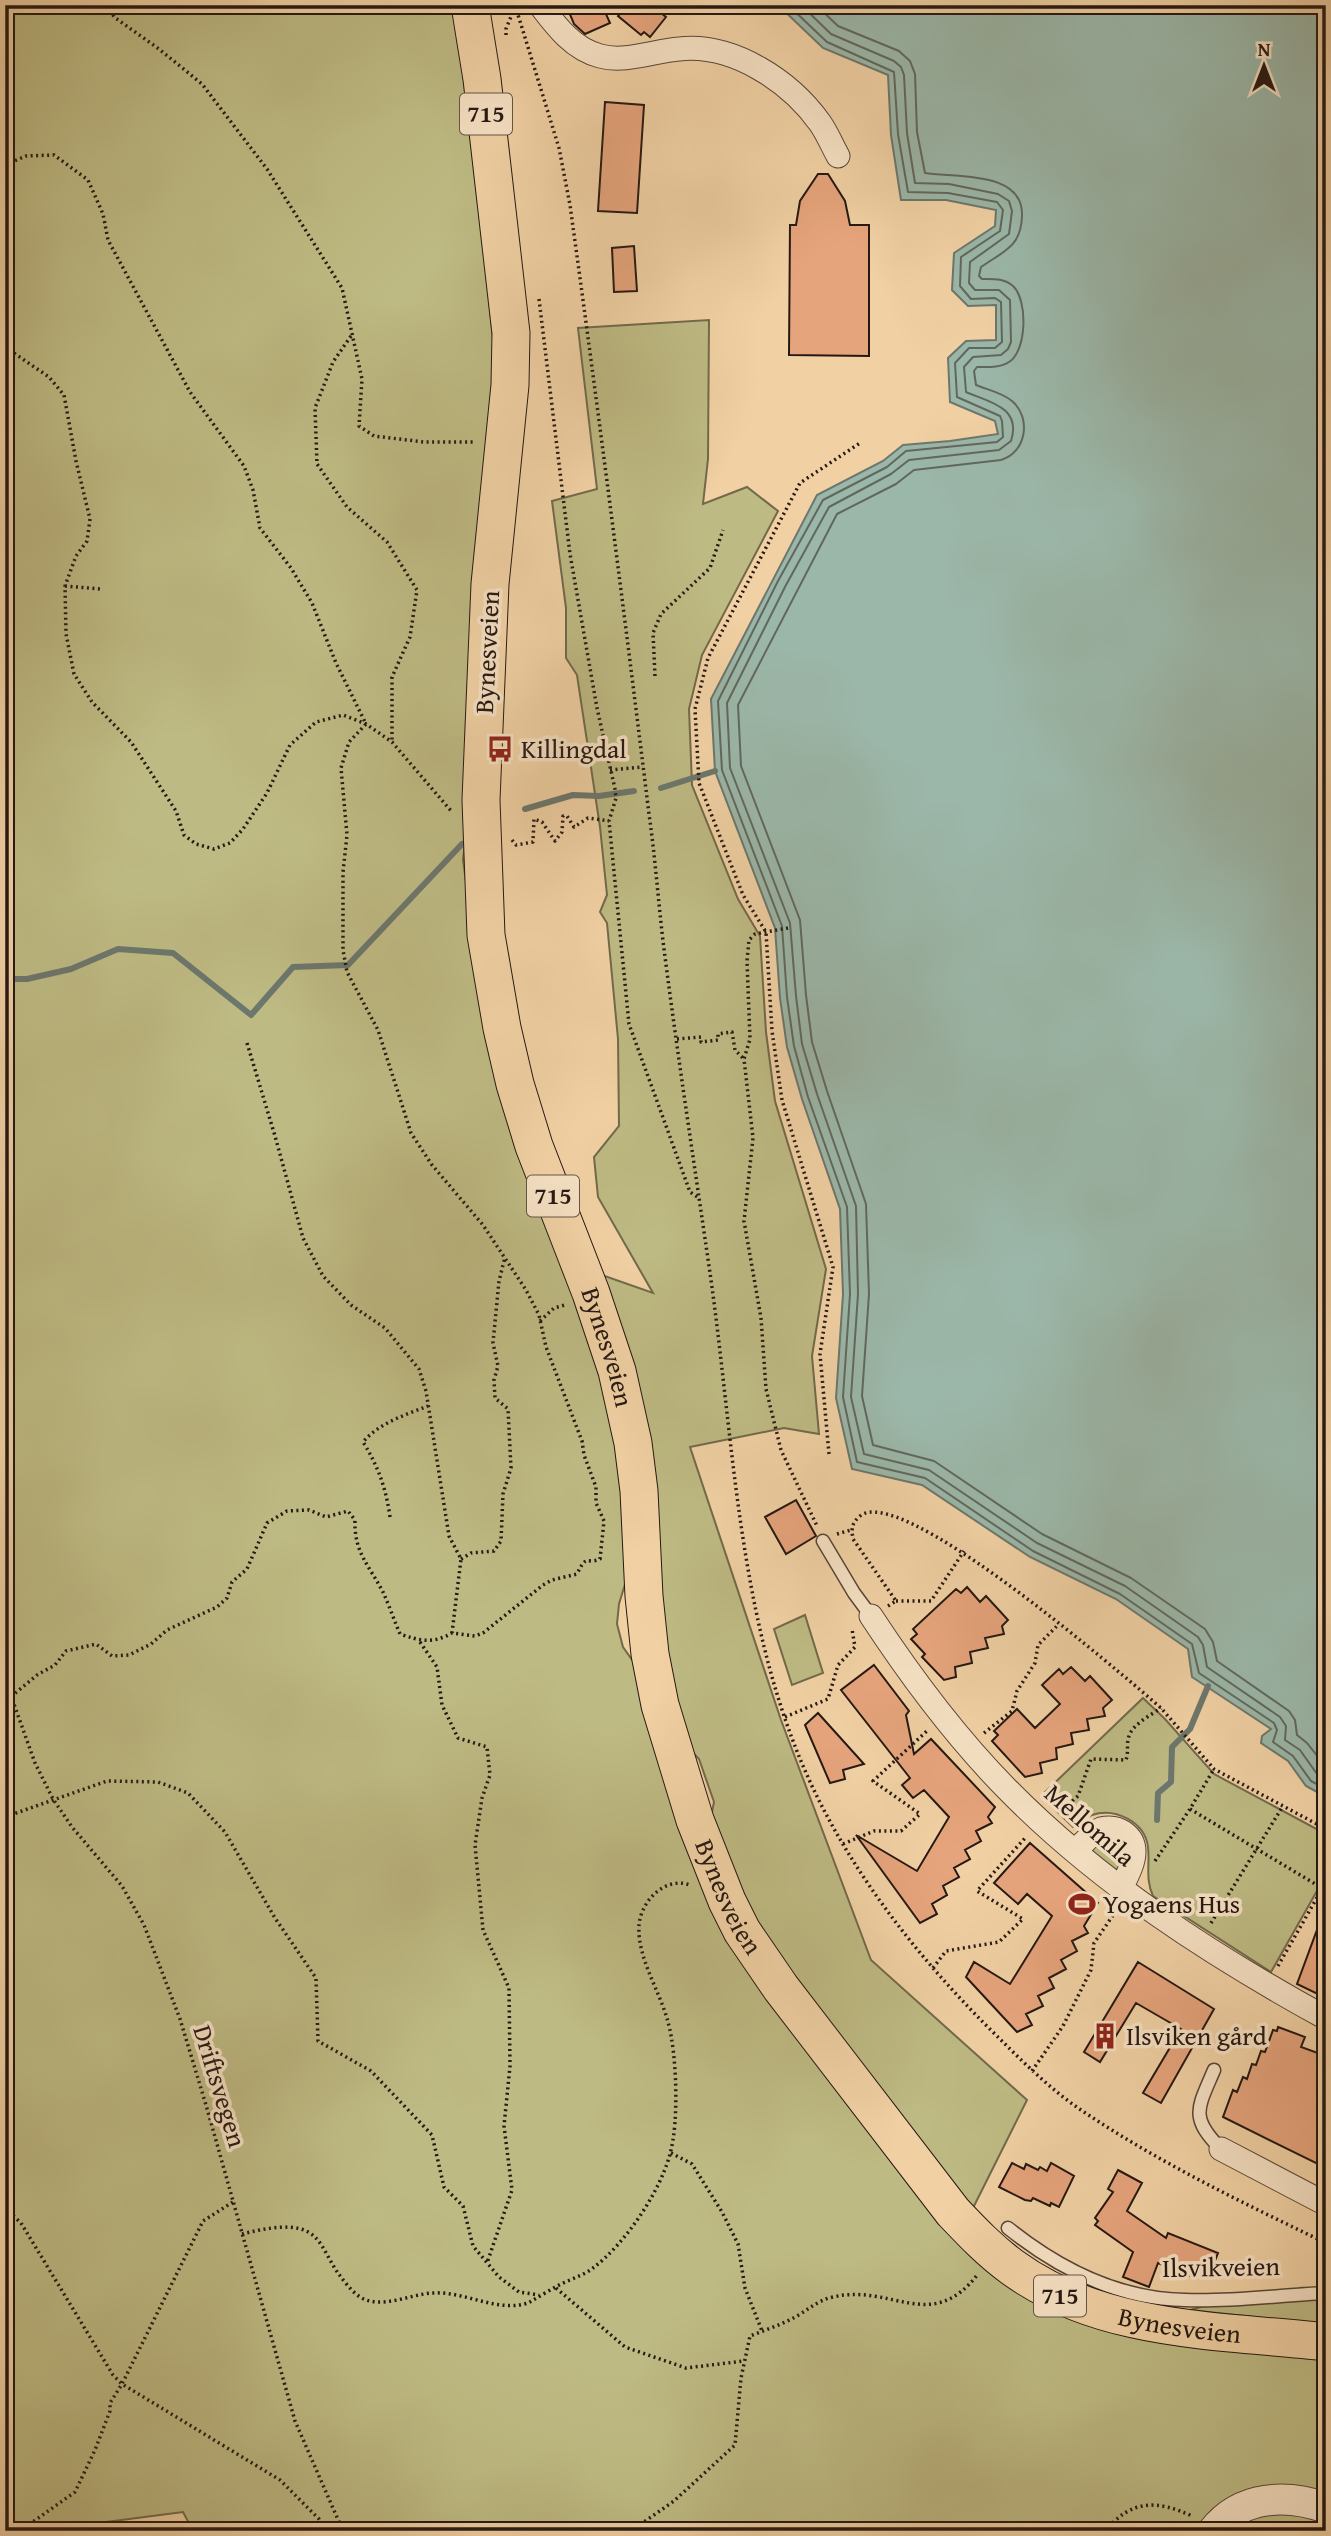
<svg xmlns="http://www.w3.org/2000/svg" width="1331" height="2536" font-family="'Gentium Book Plus',serif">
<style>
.green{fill:#beba83;stroke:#72694b;stroke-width:2}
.water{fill:#9bb7a9;stroke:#6c776d;stroke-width:2}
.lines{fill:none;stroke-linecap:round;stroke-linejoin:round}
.shore{stroke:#60685e;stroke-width:2}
.stream{stroke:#6c776d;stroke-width:6}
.building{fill:#e6a47c;stroke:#251813;stroke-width:2}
.service-casing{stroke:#584637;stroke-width:15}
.minor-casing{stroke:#584637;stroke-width:25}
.tertiary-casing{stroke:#584637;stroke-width:32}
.primary-casing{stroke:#251813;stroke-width:39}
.path{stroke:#251813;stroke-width:3.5;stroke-dasharray:2 3.5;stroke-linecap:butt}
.service{stroke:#f6e1c4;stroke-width:12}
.minor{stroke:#f6e1c4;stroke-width:23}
.tertiary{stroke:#f6e1c4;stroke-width:30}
.primary{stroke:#f1d1a4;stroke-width:37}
.labels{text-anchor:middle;stroke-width:7;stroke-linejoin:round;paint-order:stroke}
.shield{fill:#f6e1c4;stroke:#645448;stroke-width:2}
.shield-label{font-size:24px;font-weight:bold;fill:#251813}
.street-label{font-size:26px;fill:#251813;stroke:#f6e1c4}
.poi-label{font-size:26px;fill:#251813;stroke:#f6e1c4;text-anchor:start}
</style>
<rect width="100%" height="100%" fill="#f1d1a4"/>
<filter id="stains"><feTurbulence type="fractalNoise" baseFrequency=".00286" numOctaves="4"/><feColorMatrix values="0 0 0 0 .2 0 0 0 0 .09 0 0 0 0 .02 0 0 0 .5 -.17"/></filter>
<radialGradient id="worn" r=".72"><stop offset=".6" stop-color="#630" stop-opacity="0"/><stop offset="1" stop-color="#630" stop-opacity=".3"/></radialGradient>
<path class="green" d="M5,5H456L463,44L496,369L470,798L463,860L480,982L569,1270L618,1438L626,1581L619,1604L617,1624L623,1647L642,1674L675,1799L982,2265L1326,2354V2531H193L183,2512L106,2522L91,2531H5Z
M709,320L708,459L703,504L747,487L778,511L702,655L689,709L692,785L738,899L760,936L766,1032L775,1101L826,1269L812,1356L819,1434L784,1428L690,1447L781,1720L871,1960L1027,2100L972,2210L753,1923L710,1822L714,1802L699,1759L681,1740L599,1274L653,1293L598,1197L594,1157L619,1126L618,1039L607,923L600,912L607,895L600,827L577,675L566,658V608L552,501L597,489L578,328Z
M805,1615L823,1673L792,1685L774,1629Z
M1143,1698L1165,1719L1214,1774L1326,1834V1875L1271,1972L1153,1896C1145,1879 1150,1864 1148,1847C1145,1822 1115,1807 1092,1815C1086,1817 1079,1823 1073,1827L1041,1796Z
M1109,1834L1126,1847L1123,1866L1115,1870L1088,1849Z
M1326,2296V2325L1190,2310L1212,2304Z"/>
<path class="water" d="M778,5H1326V1797L1306,1786L1288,1761L1261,1743L1262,1736L1271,1729L1192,1677L1188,1649L1116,1599L1030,1557L922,1485L852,1469L836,1398L843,1294L840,1209L802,1099L787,1047L780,998L775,928L715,771L711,699L817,495L883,461L903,445L950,441L998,434L995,421L950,402L948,358L966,341L996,340V305L968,306L952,290L954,253L995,226L996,210L946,200H901L891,135L888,75L823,48Z"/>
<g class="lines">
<path class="shore" d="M788,5L827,42L894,72L898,134L908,192L948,193L997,202L1003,210L1000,231L961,257L960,286L971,299L995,298L1001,302L1002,342L995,348H969L955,363L957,397L1000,416L1002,421L1003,437L997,442L906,451L887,467L823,500L778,581L718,701L722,770L782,926L787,997L794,1046L808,1097L847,1207L850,1294L843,1397L857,1462L925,1478L1033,1551L1120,1594L1192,1644L1199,1673L1274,1723L1277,1730L1273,1742L1293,1756L1311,1781L1326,1789
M801,5L831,34L894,61L901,67L904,75L907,133L915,183L949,184L998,194L1009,201L1012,211L1009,234L970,262L969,283L975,290H999L1010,300L1011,342L1008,349L1001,355L973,357L964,367L966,392C989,402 1022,407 1011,441L999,450L909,460L891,474L829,507L786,585L727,703L730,768L790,923L796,996L802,1044L817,1094L856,1206L858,1294L851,1397L864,1454L929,1470L1037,1543L1125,1586L1198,1637L1203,1645L1207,1667L1280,1717L1286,1726L1285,1740L1300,1750L1317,1774L1326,1779
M816,5L838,26L899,51L910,61L915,74L917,132L925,173C954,178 1024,170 1022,216C1021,247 1004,251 981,267L979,276L982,279C993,279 1004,278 1013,286C1028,300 1027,351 1009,362C1000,368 988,367 977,367L974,371L976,385C988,390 1003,393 1012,401C1032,418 1026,453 1001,460L914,470L896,484L837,514L738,705L741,766L800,920L806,995L812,1042L827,1091L866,1204L869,1294L862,1396L873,1445L934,1461L1042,1534L1131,1578L1205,1629L1213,1642L1217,1661L1289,1711L1295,1720L1297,1735L1307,1743L1326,1767"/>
<path class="stream" d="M661,788L715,771
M525,809L573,795L599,796L634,791
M5,979H27L71,969L118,949L173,953L251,1015L293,967L348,965L462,844
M1157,1820L1158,1793L1171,1782L1172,1747L1190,1729L1208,1686"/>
</g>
<path class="building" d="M566,5H602L610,23L585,34L574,24Z
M627,5H651L666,17L650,37L644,32L641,35L618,16Z
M605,102L644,105L637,213L598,211Z
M818,174H828L845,201L850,225H869V356L789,355L790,225H796L800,201Z
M634,246L637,291L614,292L612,248Z
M796,1500L816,1536L786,1554L765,1517Z
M967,1587L980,1602L986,1596L1008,1620L1002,1626L1004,1634L985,1638L988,1648L970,1652L972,1663L955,1667L956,1677L944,1680L922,1657L925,1654L911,1639L917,1634L913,1629L956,1589L961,1593Z
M874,1665L909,1711L906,1715L914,1754L931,1739L995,1807L988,1817L992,1823L976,1831L981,1841L965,1850L970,1859L954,1868L959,1877L943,1886L947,1895L932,1904L937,1914L920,1923L856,1835L917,1871L949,1817L924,1790L913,1798L902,1785L910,1778L841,1690Z
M1071,1667L1085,1681L1090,1676L1112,1700L1103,1708L1105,1716L1087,1719L1089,1730L1071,1733L1073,1744L1056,1748L1057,1759L1040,1763L1042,1773L1025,1777L992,1741L998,1735L994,1731L1017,1709L1035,1728L1060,1704L1042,1685L1059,1669L1063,1674Z
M818,1713L864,1764L843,1770L845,1779L830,1783L805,1725Z
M1030,1843L1098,1903L1084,1926L1088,1933L1072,1941L1077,1951L1061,1960L1066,1969L1049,1978L1054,1988L1038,1996L1043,2006L1026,2014L1032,2025L1017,2032L966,1977L974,1962L1010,1984L1052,1916L1027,1894L1018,1904L994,1883Z
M1324,1911L1326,1912V1998L1297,1984Z
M1138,1962L1214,2009L1161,2103L1143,2093L1181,2029L1136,2003L1100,2062L1084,2052Z
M1278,2027L1305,2037L1301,2047L1326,2056V2168L1223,2117L1233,2090L1237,2092L1243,2077L1247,2079L1252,2064L1256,2065L1261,2051L1265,2052L1273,2030L1277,2031Z
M1012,2163L1024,2169L1026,2164L1038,2170L1040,2167L1047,2171L1051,2163L1074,2176L1059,2207L1051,2203L1050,2206L1033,2198L1031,2201L1025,2200L999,2187Z
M1118,2170L1142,2183L1127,2211L1166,2238L1168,2233L1218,2253L1208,2278L1192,2272L1190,2276L1158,2263L1149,2287L1123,2277L1133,2252L1095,2225L1098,2221L1095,2218L1113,2192L1108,2189Z"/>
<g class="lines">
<g class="service-casing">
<path id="service" d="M823,1541L854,1593L871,1616
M1214,2070C1198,2108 1189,2117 1221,2149
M1008,2228C1058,2268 1119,2299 1185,2300C1232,2302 1279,2295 1326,2293"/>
</g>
<g class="minor-casing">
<path id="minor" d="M540,5C556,26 573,49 600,56C625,63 654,51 679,49C733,43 790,81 820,123C827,133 832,145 838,156
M871,1616C911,1677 955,1736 1006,1788C1098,1882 1211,1955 1326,2018
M1075,1851C1083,1844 1091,1833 1101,1829C1109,1827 1117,1828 1123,1832C1144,1846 1130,1871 1121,1888
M1221,2149L1326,2204"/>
</g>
<g class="tertiary-casing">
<path id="tertiary" d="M1213,2531C1241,2495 1287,2494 1326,2508"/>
</g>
<g class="primary-casing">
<g id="primary">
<path id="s1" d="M470,5L482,79L511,333L510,385L490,584L481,800L486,935L502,1028L515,1084L534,1146L591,1293L617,1371L633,1443L639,1491L644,1596L650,1654L660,1705L695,1820L727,1901L742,1931L781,1988L953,2212C972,2232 990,2251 1012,2267C1102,2333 1220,2330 1326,2342"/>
</g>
</g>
<path class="path" d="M108,5L114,17L159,49L202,84L267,169L342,288L362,379L359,426L374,436L424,442H476
M515,5L559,148L570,205C598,408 624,611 649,814C655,856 658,898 663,941C677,1052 694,1162 710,1273C736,1454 738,1649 826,1814C871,1899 934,1975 1003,2042C1027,2066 1053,2091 1081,2110C1158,2162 1243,2203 1326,2243
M506,35V29L514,9
M5,165L26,156L54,155L88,180L103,214L108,240L190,392L244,466L253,490L260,528L291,568L312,603L336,663L366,724L349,742L341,768L347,835L343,872V950L347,972L378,1030L411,1133L432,1165L483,1225L526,1290L539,1315L546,1347L582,1441L584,1455L596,1487V1503L604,1521L600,1559C586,1565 587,1553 577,1574L552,1580L543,1585L483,1633L475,1636L452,1633C433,1644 420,1641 400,1634C394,1620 389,1605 383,1592C369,1565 354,1553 355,1520L348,1511L326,1517L309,1510L287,1511L267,1523L247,1569L232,1582L227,1598L217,1607L167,1630L151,1644L129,1655L112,1656L96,1644L66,1651L55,1665L37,1675L12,1696H5
M539,299L570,554L597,708L615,789L616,798L609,821L629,1024L690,1192L699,1198
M351,336L333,362L315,408L317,464L347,507L387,542L417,590L410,637L392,677V742
M5,347L49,377L64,395L76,461L90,519L87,541L76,556L65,586L66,634L74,674L92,702L131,742L176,811L184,835L196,844L214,849L230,843L243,829L267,793L290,745L316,722L343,715L366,724L392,742L452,812
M65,586L100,589
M655,676L653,633L661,614L710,568L723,530
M610,770L643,767
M512,840L516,845L533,842L534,819L542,822L555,841L562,832L563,816H567L574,827L588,818L609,821
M788,928L755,934L749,940L747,961L750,1039L744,1059L753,1138L744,1221L761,1318L766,1389L781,1450L817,1526
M677,1039L701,1037V1042L718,1040V1034L732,1032L735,1050L744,1059
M247,1043L275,1136L303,1238L323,1276L351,1305L385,1328L419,1369L426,1391L449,1536L461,1559L452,1633
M540,1321L554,1308L565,1305
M829,1454L820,1354L833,1267L782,1100L772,1031L766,932L743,895L699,783L695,709L708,658L800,483L860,443
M5,1479L9,1476
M390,1517C386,1488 378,1466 363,1442C379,1423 405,1415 428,1406
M837,1534L851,1530
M461,1559L471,1553L494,1551L501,1541L503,1494L511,1468L508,1409L495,1398L494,1380L498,1366L493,1343L499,1281L505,1257
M896,1601H931L964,1551
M888,1606L896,1601L853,1539C851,1528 852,1523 860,1516C899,1484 1102,1658 1138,1688L1161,1708L1214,1769L1326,1829
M420,1642L437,1667L442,1705L458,1738L487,1747L490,1775L482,1798L475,1845L483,1930L509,1988L510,2066L504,2126L512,2190L487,2263
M5,1679L35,1763L53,1799L72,1827L122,1886L144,1925L180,2019L206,2105L295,2421L343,2531
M785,1717L828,1699L838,1665L855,1647L852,1629
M984,1733L1012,1711L1017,1691L1035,1663L1038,1645L1059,1624
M1190,1809L1322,1888
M1060,1812L1078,1796L1091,1759L1126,1760C1129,1751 1126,1744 1129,1736C1133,1724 1151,1715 1161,1708
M5,1817L107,1781L158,1782L188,1793L225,1832L275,1918L316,1978L318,2041L371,2071L432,2135L444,2187L463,2206L473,2246L499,2277L519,2292L539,2295
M843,1844L874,1831H901L920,1814L873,1781L928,1730
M1155,1861L1190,1809L1214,1769
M1211,1923L1283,1806
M1278,1966L1326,1882
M933,1968L946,1951L999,1942L1023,1919L977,1891L1026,1837
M1032,2071L1063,2026L1091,1970L1094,1943L1116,1911
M671,2153L692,2164L722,2212L738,2244L745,2288L762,2331
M5,2208L21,2223L113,2375L122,2384L280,2480L319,2519L326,2531
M242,2234C263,2229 298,2220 315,2237C324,2246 330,2262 338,2273C344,2281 351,2291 360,2297C381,2310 410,2294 433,2293C465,2291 497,2313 528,2303C541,2296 555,2286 570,2280C578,2276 586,2274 593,2268C625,2244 660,2192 670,2154C679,2123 677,2054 668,2022C660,1991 637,1958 639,1925C641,1901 665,1876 690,1885
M556,2288L625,2347L686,2368L744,2361
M20,2531L75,2492L95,2450L110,2411V2403L122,2384L203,2221L233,2202
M631,2531L674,2501L735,2445L741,2378L750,2336C765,2330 781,2325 795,2317C808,2310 818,2300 833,2297C892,2283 931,2335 978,2274
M1105,2531C1132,2499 1157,2500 1192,2516"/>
<use href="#service" class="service"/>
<use href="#minor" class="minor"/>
<use href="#tertiary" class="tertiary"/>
<use href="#primary" class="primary"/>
</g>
<defs>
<g id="bus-bare" transform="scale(2.1)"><path d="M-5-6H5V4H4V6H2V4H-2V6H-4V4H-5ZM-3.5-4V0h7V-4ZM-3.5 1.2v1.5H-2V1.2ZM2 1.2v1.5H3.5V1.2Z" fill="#8f2418" stroke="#f6e1c4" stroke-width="2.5" paint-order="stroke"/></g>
<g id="stadium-bare" transform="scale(2.1)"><path d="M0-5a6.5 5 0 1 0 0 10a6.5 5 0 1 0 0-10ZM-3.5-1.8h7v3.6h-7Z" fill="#8f2418" stroke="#f6e1c4" stroke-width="2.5" paint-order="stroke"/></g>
<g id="building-bare" transform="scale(2.1)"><path d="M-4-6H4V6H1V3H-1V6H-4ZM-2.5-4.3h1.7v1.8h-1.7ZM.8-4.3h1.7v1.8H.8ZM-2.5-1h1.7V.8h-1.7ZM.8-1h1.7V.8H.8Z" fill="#8f2418" stroke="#f6e1c4" stroke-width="2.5" paint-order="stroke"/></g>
</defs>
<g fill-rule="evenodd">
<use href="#bus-bare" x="500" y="749"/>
<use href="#stadium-bare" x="1082" y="1904"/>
<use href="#building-bare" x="1105" y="2036"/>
</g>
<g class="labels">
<g class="shield">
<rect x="460" y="93.5" width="52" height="41" rx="5"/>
<rect x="527" y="1175.5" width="52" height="41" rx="5"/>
<rect x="1034" y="2275.5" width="52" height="41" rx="5"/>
</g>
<g class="shield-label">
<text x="486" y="122">715</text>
<text x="553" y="1204">715</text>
<text x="1060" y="2304">715</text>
</g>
<g class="street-label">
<text transform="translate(487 652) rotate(-87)" y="9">Bynesveien</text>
<text dy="9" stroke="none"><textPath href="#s1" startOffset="1365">Bynesveien</textPath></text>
<text transform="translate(1090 1825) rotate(41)" y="9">Mellomila</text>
<text dy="9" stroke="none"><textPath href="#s1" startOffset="1932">Bynesveien</textPath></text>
<text transform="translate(220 2086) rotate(73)" y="9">Driftsvegen</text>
<text transform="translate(1221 2267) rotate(-1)" y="9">Ilsvikveien</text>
<text dy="9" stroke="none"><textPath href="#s1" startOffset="2581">Bynesveien</textPath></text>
</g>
<g class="poi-label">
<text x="521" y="758">Killingdal</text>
<text x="1103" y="1913">Yogaens Hus</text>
<text x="1126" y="2045">Ilsviken gård</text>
</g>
</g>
<rect width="1331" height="2536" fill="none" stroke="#f1d1a4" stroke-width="28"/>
<rect x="7" y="7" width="1317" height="2522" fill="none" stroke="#251813" stroke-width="3.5"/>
<rect x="14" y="14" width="1303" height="2508" fill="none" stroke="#251813" stroke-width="2"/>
<g transform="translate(1264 66)" stroke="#f6e1c4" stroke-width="5" paint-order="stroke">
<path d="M0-5L12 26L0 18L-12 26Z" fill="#251813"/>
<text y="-10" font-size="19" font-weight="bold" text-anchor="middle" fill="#251813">N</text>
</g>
<rect width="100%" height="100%" filter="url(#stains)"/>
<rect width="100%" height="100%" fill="url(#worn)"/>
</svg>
